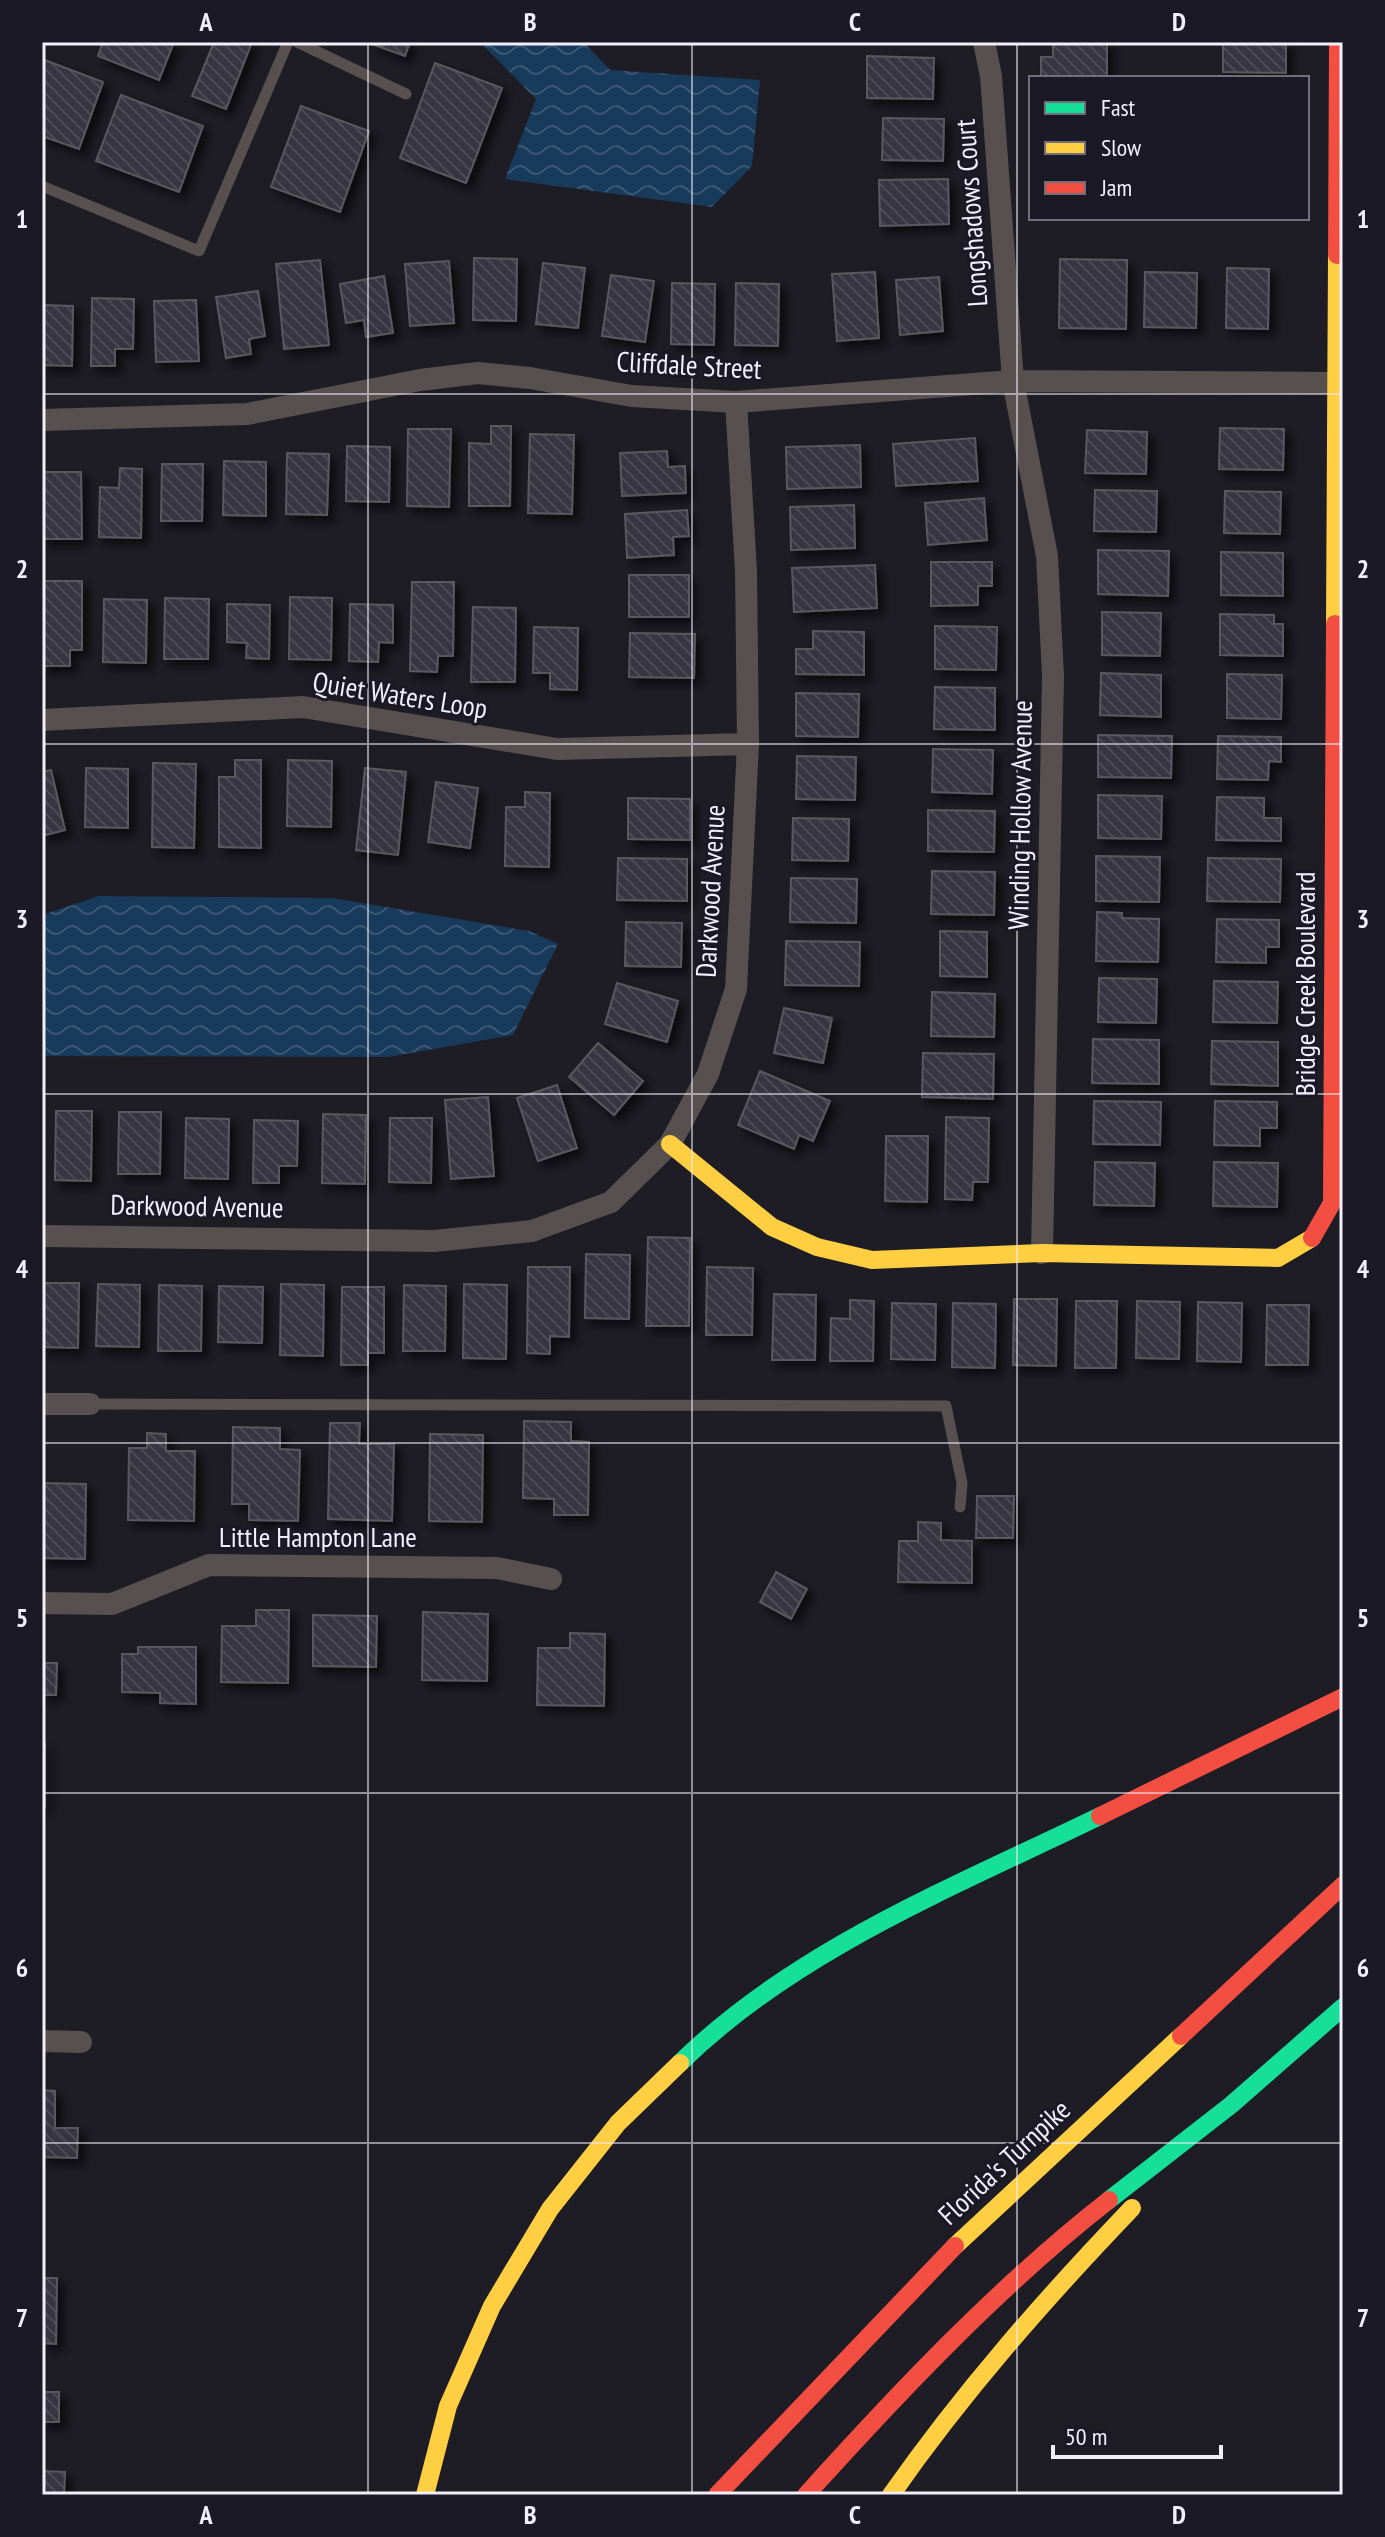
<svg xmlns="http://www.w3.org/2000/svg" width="1385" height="2537" font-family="'PT Sans Narrow',sans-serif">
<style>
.water{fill:url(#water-waves)}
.building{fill:url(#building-back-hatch);stroke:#5a585f;stroke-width:2;filter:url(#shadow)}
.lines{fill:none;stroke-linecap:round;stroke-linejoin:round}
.lane{stroke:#57504e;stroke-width:11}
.street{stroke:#57504e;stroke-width:22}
.fast{stroke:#16e098;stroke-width:18}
.slow{stroke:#ffcf43;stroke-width:18}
.jam{stroke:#f24e42;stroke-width:18}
.grid{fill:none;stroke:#f1effa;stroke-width:2;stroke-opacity:0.55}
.labels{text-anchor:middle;stroke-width:6;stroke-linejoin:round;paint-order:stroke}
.street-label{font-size:28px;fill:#f1effa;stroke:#1c1927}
.neatline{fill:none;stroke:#f1effa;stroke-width:3}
.grid-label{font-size:26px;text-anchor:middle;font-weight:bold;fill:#f1effa}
</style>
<defs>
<pattern id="water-waves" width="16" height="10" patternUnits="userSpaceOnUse" patternTransform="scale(2)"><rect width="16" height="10" fill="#183b5c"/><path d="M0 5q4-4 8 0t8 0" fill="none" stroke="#3a5874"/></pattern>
<pattern id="building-back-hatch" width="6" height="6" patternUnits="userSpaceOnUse" patternTransform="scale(2)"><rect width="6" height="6" fill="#393642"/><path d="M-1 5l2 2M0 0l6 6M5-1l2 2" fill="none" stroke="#4c4a55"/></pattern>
<filter id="shadow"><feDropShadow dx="6" dy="6" stdDeviation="4" flood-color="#0009"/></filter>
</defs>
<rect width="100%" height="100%" fill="#1e1c24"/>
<path class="water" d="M480,42H583L610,70L760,80L752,166L712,207L505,179L536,99Z
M99,896L332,898L529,931L558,944L513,1035L388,1057L42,1056V915Z"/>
<path class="building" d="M103,42H174L159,80L98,56Z
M214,42H252L226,109L192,96Z
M366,42H410L405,56Z
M1053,42H1107V78H1041V57H1053Z
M1223,42H1286V73L1223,72Z
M867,56L934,58L933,99L867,98Z
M42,59L103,82L79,149L42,136Z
M435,63L502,88L466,183L400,158Z
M121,95L203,126L179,192L96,161Z
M301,106L369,131L340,212L271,187Z
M883,118L944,119L943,161L882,160Z
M948,179L949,224L880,226L879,180Z
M474,258L517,259L516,321L473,320Z
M1060,259L1127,260L1126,329L1059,328Z
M320,260L329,345L284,349L276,264Z
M449,261L454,323L410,326L405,264Z
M543,263L585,268L578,328L536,324Z
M1227,268L1269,269L1268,329L1226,328Z
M875,272L879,338L837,341L832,274Z
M1145,272L1197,273L1196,328L1144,327Z
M611,275L654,281L645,342L602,336Z
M384,276L393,333L366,337L364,320L346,323L340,284Z
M939,277L943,331L900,335L896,280Z
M672,283L715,284L714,345L671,344Z
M736,283L779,284L778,346L735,345Z
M258,291L265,336L249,339L251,354L226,358L216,297Z
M92,298L134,299L133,349H115V366H91Z
M196,300L199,361L156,362L154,301Z
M42,305L73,306L72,366L42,365Z
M491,426H511L510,506H469V443L491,444Z
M1220,428L1284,429L1283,470L1219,469Z
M408,429H451L449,507L407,506Z
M1087,430L1147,432L1146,474L1085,473Z
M530,434L574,435L572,514L528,513Z
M975,438L978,481L896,486L893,444Z
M860,445L861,487L787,489L786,447Z
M347,446L390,447L389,502L346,501Z
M667,451L668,467L685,466L686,493L622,496L620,453Z
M287,453L329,454L327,515L286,514Z
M224,461L266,462V516L223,515Z
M162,464H203L202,521H161Z
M120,468L142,469L141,538L99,537L100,487L119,488Z
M42,472H81L82,539H42Z
M1095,490L1157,491L1156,532L1094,531Z
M1225,491L1281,492L1280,534L1224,533Z
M984,498L987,540L928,545L925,503Z
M854,505L855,548L791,550L790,507Z
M687,510L689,536L673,537L674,555L627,558L625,514Z
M1098,550L1169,551L1168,596L1098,594Z
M1221,552L1283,553V596L1221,595Z
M931,562H992V586H978V605L931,606Z
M875,565L877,608L794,612L792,568Z
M629,575H689V617H629Z
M43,581H82V650H70V666H43Z
M412,582H454L453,656H438L437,672L410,671Z
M290,597L332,598L331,660L289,659Z
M165,598L209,599L208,659H164Z
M104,599L147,600L146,663L103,662Z
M227,604L270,605L269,659L246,658L247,643L227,642Z
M350,604L393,605V643L379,642L378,662L349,661Z
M473,607L516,608L515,682H471Z
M1102,612L1161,613L1160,656L1102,655Z
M1220,614L1274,615V624H1283V656L1220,655Z
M935,626L997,627L996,670L935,669Z
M534,627L578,628L577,690L550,689V673H533Z
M813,631L864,632V675L796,674V649H813Z
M630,633L695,634L694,678L629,677Z
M1101,673L1161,675V717L1100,715Z
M1227,674L1282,675L1281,719L1227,718Z
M935,687L995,688V730L934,729Z
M796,693L859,694L858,737L796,736Z
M1098,735L1172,736L1171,778L1098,777Z
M1218,736L1281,737V762L1269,761L1268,780L1217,779Z
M933,749L993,750L992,794L932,792Z
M797,756L856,757L855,800L796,799Z
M235,760H261V848L219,847V777H235Z
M288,760L332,761L331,827L287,826Z
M153,763L196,764L194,848L152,847Z
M86,768L128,769V828L85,827Z
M365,768L406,772L398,855L356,850Z
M51,770L65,830L42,836V772Z
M436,782L478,788L470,848L428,842Z
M525,792L550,793L549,867L505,866L506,807H525Z
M1098,795L1162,796L1161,839L1098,838Z
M1217,797L1264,798V818H1281V841L1216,840Z
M628,798L690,799V840L628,839Z
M928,810L995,811L994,852L928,851Z
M793,818L849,819L848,861L792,860Z
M1096,856L1160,857L1159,902L1096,901Z
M618,858L687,859V901L617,900Z
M1208,858L1281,859L1280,902L1207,901Z
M932,871L995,872L994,915L931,914Z
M791,878L857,879L856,923L790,922Z
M1097,912L1122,913V918L1159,919L1158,962L1096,961Z
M1217,919L1279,920V947H1266V963L1216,962Z
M626,922L682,923L681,967L625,966Z
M940,931L987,932V977L940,976Z
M786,941L860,942L859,986L785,985Z
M1099,978L1157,979L1156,1023L1098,1022Z
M1214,981L1278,982L1277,1023L1213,1022Z
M617,983L678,1001L667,1042L605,1024Z
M932,992L995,994L994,1037L931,1036Z
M784,1008L832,1018L823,1063L774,1053Z
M1093,1039L1159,1040V1084L1092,1083Z
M1212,1041L1278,1042V1086L1211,1084Z
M598,1043L643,1081L614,1115L569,1077Z
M923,1053L994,1054L993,1099L922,1097Z
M760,1071L830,1101L813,1141L799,1135L794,1149L738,1125Z
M557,1085L577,1148L538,1161L517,1098Z
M488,1097L494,1176L451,1179L445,1100Z
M1094,1101L1161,1102L1160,1145L1093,1144Z
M1215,1101L1277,1102V1128H1260V1146L1214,1145Z
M56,1111H92L91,1181L55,1180Z
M119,1112H161L160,1174H118Z
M323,1114L366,1115L365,1184L322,1183Z
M946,1117L989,1118L988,1182H973L972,1200L945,1199Z
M186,1118L229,1119L228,1179L185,1178Z
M390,1118H432L431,1183L389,1182Z
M254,1120L298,1121L297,1166H279V1183H253Z
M886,1136H928L927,1202L885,1201Z
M1095,1162L1155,1163L1154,1206L1094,1205Z
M1214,1162L1278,1163L1277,1207L1213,1206Z
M648,1237L690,1238L689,1326H646Z
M586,1254L630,1255L629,1319L585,1318Z
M528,1267H570L569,1337L550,1336V1354L527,1353Z
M707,1267L753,1268L752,1335H706Z
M42,1283H79L78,1348L42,1347Z
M98,1284L140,1285L139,1347L96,1346Z
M281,1284L324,1285L323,1356L280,1355Z
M464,1284L507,1285L506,1359L463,1358Z
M159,1285L202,1286L201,1351H158Z
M404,1285L446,1286L445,1351H403Z
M219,1286L263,1287L262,1343L218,1342Z
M342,1287H384V1353H368V1365H341Z
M774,1294L816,1295L815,1360H772Z
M1014,1299H1057L1056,1366L1013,1365Z
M850,1300L874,1301L873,1361H830L831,1318L850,1319Z
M1076,1301H1117L1116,1368H1075Z
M1137,1301L1180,1302L1179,1359L1136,1358Z
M1198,1302L1242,1303L1241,1362L1197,1361Z
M892,1303L936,1304L935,1360L891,1359Z
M953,1303L996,1304L995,1368L952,1367Z
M1267,1305H1309L1308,1365H1266Z
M524,1421L571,1422V1441L589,1442L588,1515H554V1499L523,1498Z
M330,1423H360L359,1444H394L392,1521L328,1519Z
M233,1427L280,1428V1449L300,1450L298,1521L249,1520V1504H232Z
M147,1433L166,1434V1451H195L194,1521L128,1520L129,1448H147Z
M430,1434L483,1435L482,1522L429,1521Z
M42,1483L86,1484L85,1559L42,1558Z
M977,1496H1014L1013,1538H976Z
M918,1522L941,1523V1540L972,1541V1583L898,1582L899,1541H918Z
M776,1572L807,1589L791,1619L760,1602Z
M256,1610H289L288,1683L221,1682L222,1626H256Z
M423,1612L488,1614L487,1681L422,1680Z
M313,1615L377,1616L376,1667L313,1666Z
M570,1633L605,1634L604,1706L537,1705L538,1648H570Z
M138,1647H196V1704L160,1703V1693L122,1692V1654H138Z
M42,1663H57L56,1695H42V1700Z
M42,1743H45V1807H42Z
M42,2090L55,2091V2128H78L77,2158L42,2157Z
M42,2278H57L56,2344L42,2343Z
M42,2392H59V2422H42Z
M42,2471L65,2472L64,2495H42Z"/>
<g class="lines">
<path class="lane" d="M297,42L406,94
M42,186L199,251L288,42
M90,1404L946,1406L962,1483L960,1507"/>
<path class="street" d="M984,42L991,76L1013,381L1047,556L1053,676L1042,1253
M42,420L247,414L420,380L478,373L530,378L632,396L736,402L1013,381L1336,383
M42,720L303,707L557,749L748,744
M42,1236L434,1241L532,1231L611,1202L670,1144L708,1074L736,989L748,744L746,571L736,402
M42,1404H90
M42,1603L112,1604L209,1565L497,1568L551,1579
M42,2041L81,2042"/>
<path class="fast" d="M680,2063C796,1949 956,1886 1100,1816
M1109,2200L1231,2105L1343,2007"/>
<path class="slow" d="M1335,624L1337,255
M670,1144L772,1227L817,1247L872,1260L1042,1253L1278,1258L1312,1238
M955,2246L1181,2036
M425,2495L448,2406L492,2306L550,2209L618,2123L680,2063
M891,2495C963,2392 1045,2299 1132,2208"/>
<path class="jam" d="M1337,255L1338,42
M1312,1238L1332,1203L1335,624
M1100,1816L1343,1697
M1181,2036L1343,1885
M717,2495L955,2246
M806,2495C899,2392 1000,2285 1109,2200"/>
</g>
<path class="grid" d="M368,42V2495M692,42V2495M1017,42V2495M42,394H1343M42,744H1343M42,1094H1343M42,1443H1343M42,1793H1343M42,2143H1343"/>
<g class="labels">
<g class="street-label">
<text transform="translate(971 213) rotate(-94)" y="10">Longshadows Court</text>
<text transform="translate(689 365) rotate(3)" y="10">Cliffdale Street</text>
<text transform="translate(400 695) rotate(9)" y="10">Quiet Waters Loop</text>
<text transform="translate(1020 815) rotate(-89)" y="10">Winding Hollow Avenue</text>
<text transform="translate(710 891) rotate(-87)" y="10">Darkwood Avenue</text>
<text transform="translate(1305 984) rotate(-90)" y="10">Bridge Creek Boulevard</text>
<text transform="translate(197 1206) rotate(1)" y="10">Darkwood Avenue</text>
<text x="318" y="1547">Little Hampton Lane</text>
<text transform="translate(1004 2162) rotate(-43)" y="10">Florida's Turnpike</text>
</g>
</g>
<rect width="1385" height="2537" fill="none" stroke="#1c1927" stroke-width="88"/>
<rect x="1029" y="76" width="280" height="144" fill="#1c1927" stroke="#716f7b" stroke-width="2"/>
<rect x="1045" y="102" width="40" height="12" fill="#16e098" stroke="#716f7b" stroke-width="2"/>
<text x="1101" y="116" font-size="24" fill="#f1effa">Fast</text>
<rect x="1045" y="142" width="40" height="12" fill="#ffcf43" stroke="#716f7b" stroke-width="2"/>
<text x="1101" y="156" font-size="24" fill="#f1effa">Slow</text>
<rect x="1045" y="182" width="40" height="12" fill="#f24e42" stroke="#716f7b" stroke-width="2"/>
<text x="1101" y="196" font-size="24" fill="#f1effa">Jam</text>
<path d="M1053 2445v12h168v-12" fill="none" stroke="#f1effa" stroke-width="4"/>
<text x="1065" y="2445" font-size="24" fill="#f1effa" stroke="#1c1927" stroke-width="6" paint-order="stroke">50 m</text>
<rect x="44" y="44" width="1297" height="2449" class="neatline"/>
<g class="grid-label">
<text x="206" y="31">A</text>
<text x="530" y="31">B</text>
<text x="855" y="31">C</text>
<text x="1179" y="31">D</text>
<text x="22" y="228">1</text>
<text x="1363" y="228">1</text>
<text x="22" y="578">2</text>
<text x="1363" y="578">2</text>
<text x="22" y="928">3</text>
<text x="1363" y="928">3</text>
<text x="22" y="1278">4</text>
<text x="1363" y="1278">4</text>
<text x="22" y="1627">5</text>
<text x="1363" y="1627">5</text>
<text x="22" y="1977">6</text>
<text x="1363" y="1977">6</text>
<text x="22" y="2327">7</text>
<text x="1363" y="2327">7</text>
<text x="206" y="2524">A</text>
<text x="530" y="2524">B</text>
<text x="855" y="2524">C</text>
<text x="1179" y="2524">D</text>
</g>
</svg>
